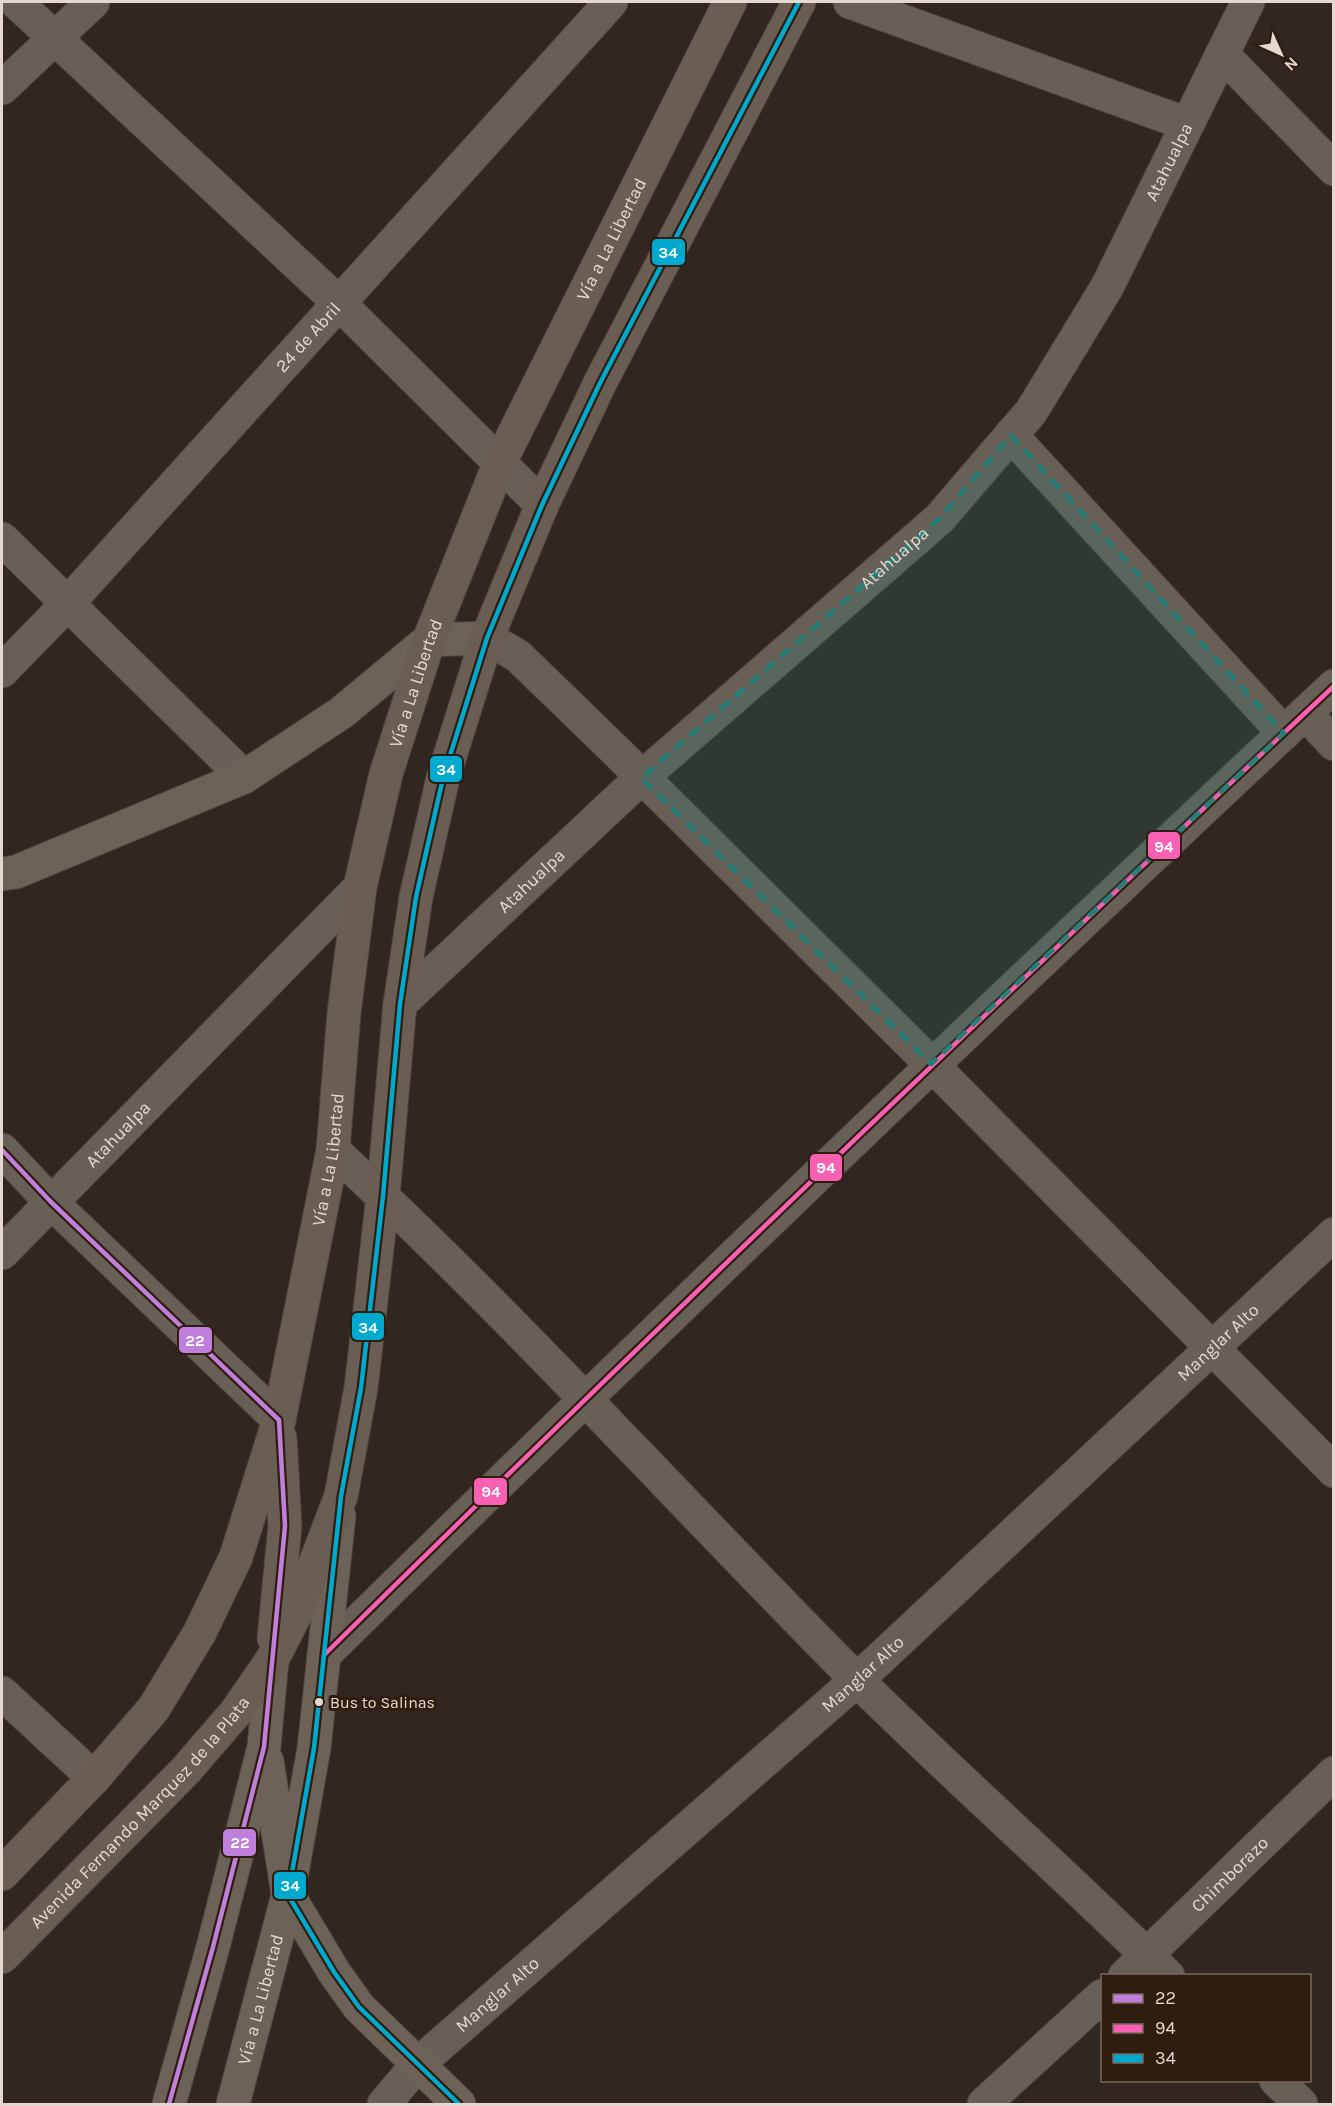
<svg xmlns="http://www.w3.org/2000/svg" width="1335" height="2106" font-family="Karla,sans-serif">
<style>
.lines{fill:none;stroke-linecap:round;stroke-linejoin:round}
.street-casing{stroke:#4d443e;stroke-width:35}
.secondary-casing{stroke:#4d443e;stroke-width:35}
.primary-casing{stroke:#4d443e;stroke-width:35}
.street{stroke:#686057;stroke-width:33}
.secondary{stroke:#6c6257;stroke-width:33}
.primary{stroke:#6a5e54;stroke-width:33}
.bus-1-casing{stroke:#2f1d10;stroke-width:9}
.bus-2-casing{stroke:#2f1d10;stroke-width:9}
.bus-3-casing{stroke:#2f1d10;stroke-width:9}
.bus-1{stroke:#c07fdc;stroke-width:4.5}
.bus-2{stroke:#f860b3;stroke-width:4.5}
.bus-3{stroke:#00a9ce;stroke-width:4.5}
.marked{fill:#248078;fill-opacity:0.2;stroke:#248078;stroke-width:4.5;stroke-dasharray:12 8;stroke-linejoin:round}
.bus-dot{fill:#e5d8d0;stroke:#2f1d10;stroke-width:2}
.labels{text-anchor:middle;stroke-width:6;stroke-linejoin:round;paint-order:stroke}
.bus-label{font-size:16px;fill:#e5d8d0;stroke:#2f1d10;text-anchor:start}
.street-label{font-size:18px;fill:#e5d8d0;stroke:#2f1d10}
.line-badge{stroke:#2f1d10;stroke-width:2}
.badge-label{font-size:16px;text-anchor:middle;font-weight:bold;fill:#fff}
</style>
<rect width="100%" height="100%" fill="#322720"/>
<g class="lines">
<g class="street-casing">
<g id="street">
<path d="M16,2L338,302L542,505"/>
<path d="M850,2L1187,124"/>
<path d="M1222,54L1334,169"/>
<path d="M2,88L93,2"/>
<path d="M1011,435L1284,733"/>
<path d="M2,539L244,777"/>
<path d="M487,638L518,656L615,750L931,1064L1334,1471"/>
<path id="s1" d="M2,671L68,603L611,2"/>
<path d="M1305,713L1334,744"/>
<path id="s2" d="M400,1004L641,778L940,518L1011,435L1031,412L1107,287L1248,2"/>
<path d="M2,1150L51,1202L279,1420"/>
<path d="M333,1150C515,1318 681,1503 856,1679C958,1780 1066,1875 1168,1976"/>
<path id="s3" d="M2,1253L360,887"/>
<path d="M324,1655C656,1328 993,1005 1334,686"/>
<path d="M2,1693L94,1778"/>
<path id="s4" d="M1125,1976L1334,1773"/>
<path d="M1276,2080L1301,2104"/>
<path id="s5" d="M384,2104L418,2064L857,1680L1334,1234"/>
<path d="M984,2104L1102,1996"/>
</g>
</g>
<g class="secondary-casing">
<g id="secondary">
<path d="M2,874L16,872L244,777L341,713L429,640L487,638"/>
<path d="M339,1516L314,1748L288,1895L334,1972L359,2007L459,2104"/>
<path d="M169,2104L213,1947L264,1747L272,1660"/>
<path id="s6" d="M233,2104L288,1895L267,1761"/>
</g>
</g>
<g class="primary-casing">
<g id="primary">
<path d="M274,1638L285,1526L280,1438"/>
<path id="s7" d="M2,1874L94,1778L154,1708L200,1632L236,1557L279,1420L333,1150L344,1013L360,887L386,774L429,640L500,462L730,2"/>
<path id="s8" d="M2,1957L186,1770L236,1712L272,1660L296,1613L341,1496L361,1388L383,1196L400,1004L416,897L443,778L487,638L542,505L601,381L799,2"/>
</g>
</g>
<use href="#street" class="street"/>
<use href="#secondary" class="secondary"/>
<use href="#primary" class="primary"/>
<g class="bus-1-casing">
<path id="bus-1" d="M2,1150L51,1202L279,1420L285,1526L264,1747L213,1947L169,2104"/>
</g>
<g class="bus-2-casing">
<path id="bus-2" d="M324,1655C656,1328 993,1005 1334,686"/>
</g>
<g class="bus-3-casing">
<path id="bus-3" d="M459,2104L359,2007L334,1972L288,1895L314,1748L341,1496L361,1388L383,1196L400,1004L416,897L443,778L487,638L542,505L601,381L799,2"/>
</g>
<use href="#bus-1" class="bus-1"/>
<use href="#bus-2" class="bus-2"/>
<use href="#bus-3" class="bus-3"/>
</g>
<path class="marked" d="M1011,435L1284,733L931,1064L641,778L940,518Z"/>
<circle class="bus-dot" cx="319" cy="1702" r="5"/>
<g class="labels">
<g class="bus-label">
<text x="330" y="1708">Bus to Salinas</text>
</g>
<g class="street-label">
<text dy="6" stroke="none"><textPath href="#s2" startOffset="1152">Atahualpa</textPath></text>
<text dy="6" stroke="none"><textPath href="#s7" startOffset="1778">Vía a La Libertad</textPath></text>
<text dy="6" stroke="none"><textPath href="#s1" startOffset="453">24 de Abril</textPath></text>
<text dy="6" stroke="none"><textPath href="#s2" startOffset="666">Atahualpa</textPath></text>
<text dy="6" stroke="none"><textPath href="#s7" startOffset="1292">Vía a La Libertad</textPath></text>
<text dy="6" stroke="none"><textPath href="#s2" startOffset="180">Atahualpa</textPath></text>
<text dy="6" stroke="none"><textPath href="#s3" startOffset="166">Atahualpa</textPath></text>
<text dy="6" stroke="none"><textPath href="#s7" startOffset="806">Vía a La Libertad</textPath></text>
<text dy="6" stroke="none"><textPath href="#s5" startOffset="1130">Manglar Alto</textPath></text>
<text dy="6" stroke="none"><textPath href="#s5" startOffset="644">Manglar Alto</textPath></text>
<text dy="6" stroke="none"><textPath href="#s8" startOffset="200">Avenida Fernando Marquez de la Plata</textPath></text>
<text dy="6" stroke="none"><textPath href="#s4" startOffset="146">Chimborazo</textPath></text>
<text dy="6" stroke="none"><textPath href="#s5" startOffset="158">Manglar Alto</textPath></text>
<text dy="6" stroke="none"><textPath href="#s6" startOffset="108">Vía a La Libertad</textPath></text>
</g>
</g>
<g class="line-badge">
<rect x="651" y="238" width="35" height="28" rx="6" fill="#00a9ce"/>
<rect x="429" y="755" width="34" height="28" rx="6" fill="#00a9ce"/>
<rect x="1147" y="831" width="34" height="29" rx="6" fill="#f860b3"/>
<rect x="809" y="1153" width="34" height="29" rx="6" fill="#f860b3"/>
<rect x="351" y="1312" width="34" height="29" rx="6" fill="#00a9ce"/>
<rect x="178" y="1326" width="35" height="28" rx="6" fill="#c07fdc"/>
<rect x="473" y="1477" width="35" height="29" rx="6" fill="#f860b3"/>
<rect x="222" y="1828" width="35" height="29" rx="6" fill="#c07fdc"/>
<rect x="273" y="1871" width="34" height="29" rx="6" fill="#00a9ce"/>
</g>
<g class="badge-label">
<text x="668" y="258">34</text>
<text x="446" y="775">34</text>
<text x="1164" y="852">94</text>
<text x="826" y="1173">94</text>
<text x="368" y="1333">34</text>
<text x="195" y="1346">22</text>
<text x="491" y="1497">94</text>
<text x="240" y="1848">22</text>
<text x="290" y="1891">34</text>
</g>
<rect width="1335" height="2106" fill="none" stroke="#e5d8d0" stroke-width="6"/>
<rect x="1101" y="1974" width="210" height="108" fill="#2f1d10" stroke="#78685d" stroke-width="1.5"/>
<rect x="1113" y="1994" width="30" height="9" fill="#c07fdc" stroke="#78685d" stroke-width="1.5"/>
<text x="1155" y="2004" font-size="18" fill="#e5d8d0">22</text>
<rect x="1113" y="2024" width="30" height="9" fill="#f860b3" stroke="#78685d" stroke-width="1.5"/>
<text x="1155" y="2034" font-size="18" fill="#e5d8d0">94</text>
<rect x="1113" y="2054" width="30" height="9" fill="#00a9ce" stroke="#78685d" stroke-width="1.5"/>
<text x="1155" y="2064" font-size="18" fill="#e5d8d0">34</text>
<g transform="translate(1281 54) rotate(135)" stroke="#2f1d10" stroke-width="4.5" paint-order="stroke">
<path d="M0-4.5L10 22L0 15L-10 22Z" fill="#e5d8d0"/>
<text y="-9" font-size="16" font-weight="bold" text-anchor="middle" fill="#e5d8d0">N</text>
</g>
</svg>
